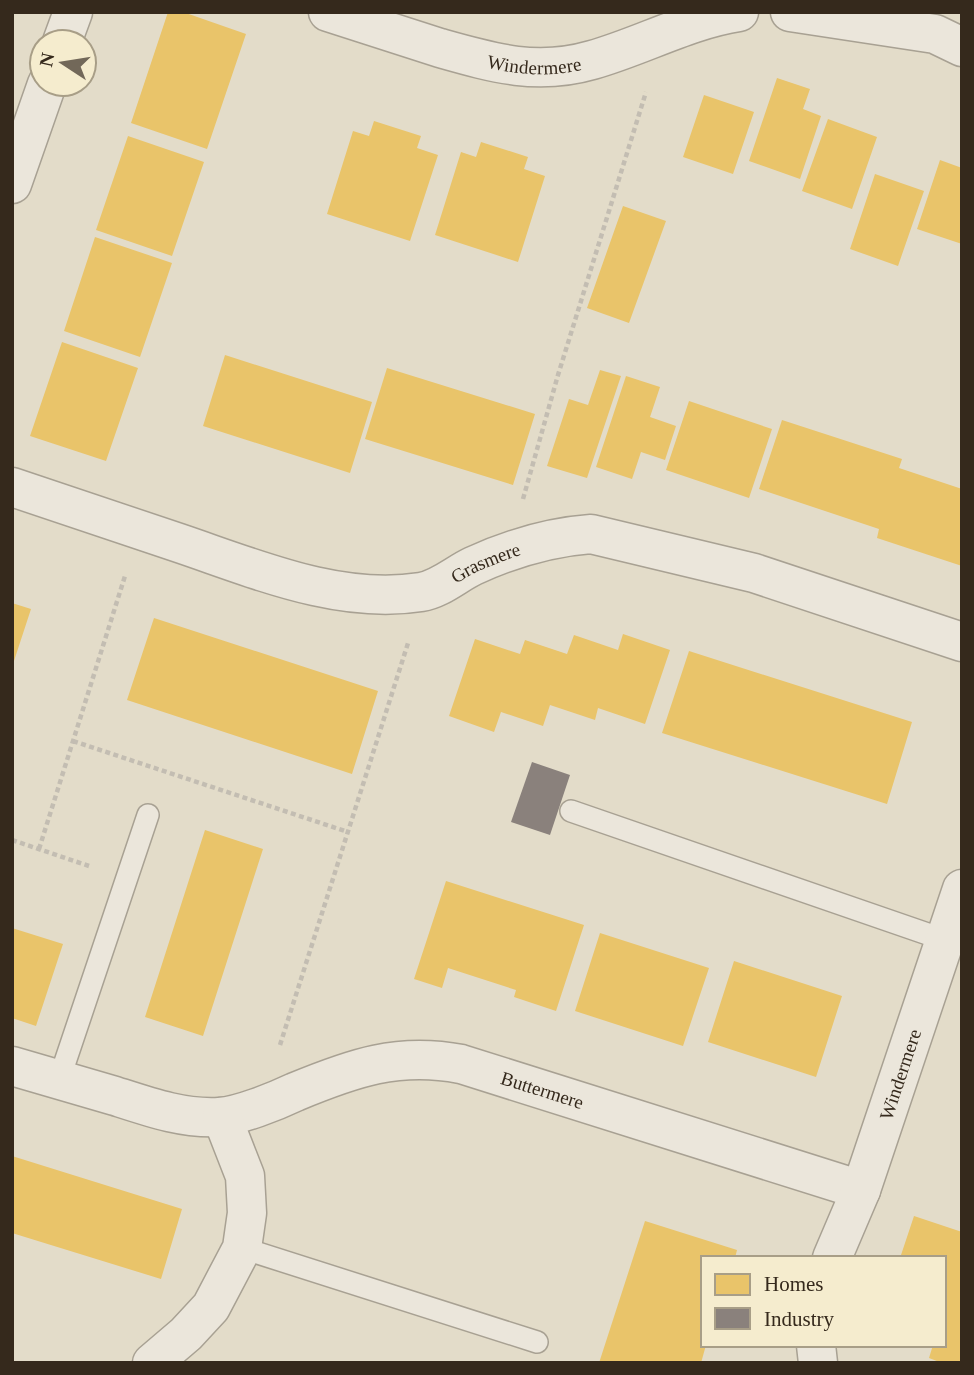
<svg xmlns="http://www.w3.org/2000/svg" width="974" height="1375" font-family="'Times New Roman',serif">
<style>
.homes{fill:#e9c46a}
.industry{fill:#8a817c}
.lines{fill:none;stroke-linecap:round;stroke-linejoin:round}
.service-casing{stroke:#a8a193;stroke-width:24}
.minor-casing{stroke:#a8a193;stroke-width:41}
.path{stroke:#c3bdb2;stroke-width:4.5;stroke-dasharray:5 3.5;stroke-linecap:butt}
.service{stroke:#ebe6db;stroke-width:21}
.minor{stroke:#ebe6db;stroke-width:38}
.labels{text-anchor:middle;stroke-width:7;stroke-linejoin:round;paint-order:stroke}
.street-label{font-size:19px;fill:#35291c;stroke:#f5ecce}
</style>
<rect width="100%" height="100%" fill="#e3dcc9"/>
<path class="homes" d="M168,12H183L246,34L207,149L131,123Z
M777,78L810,89L803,109L821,116L800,179L749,161Z
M704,95L754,112L733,174L683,157Z
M828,119L877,137L852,209L802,191Z
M374,121L421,136L417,148L438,155L410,241L327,214L353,131L369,136Z
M128,136L204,162L172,256L96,230Z
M481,142L528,157L524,169L545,176L518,262L435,235L461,152L476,157Z
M940,160L962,168V244L917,229Z
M875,174L924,191L898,266L850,249Z
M623,206L666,221L629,323L587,308Z
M95,237L172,263L140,357L64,331Z
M62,342L138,368L106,461L30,436Z
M225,355L372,402L350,473L203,426Z
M387,368L535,414L513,485L365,439Z
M600,370L621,376L587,478L547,466L569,399L588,405Z
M626,376L660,387L650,417L676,426L665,460L641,452L632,479L596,467Z
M689,401L772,429L749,498L666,470Z
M782,420L902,459L899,468L962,489V566L877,538L879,529L759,489Z
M12,603L31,609L13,664H12Z
M154,618L378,691L352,774L127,700Z
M623,634L670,650L645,724L598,708L595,720L550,705L543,726L501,712L494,732L449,716L475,639L520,654L525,640L567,654L574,635L618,650Z
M689,651L912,722L887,804L662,733Z
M205,830L263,849L203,1036L145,1017Z
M446,881L584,925L556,1011L514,997L516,990L448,968L442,988L414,979Z
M12,928L63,944L36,1026L12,1018Z
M600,933L709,968L683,1046L575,1011Z
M734,961L842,996L816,1077L708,1042Z
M12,1156L182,1209L161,1279L12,1233Z
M914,1216L962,1232V1363H942L929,1358L933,1345H944V1258H900Z
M645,1221L737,1250L735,1258H703V1345H706L701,1363H599Z"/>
<path class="industry" d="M532,762L570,775L550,835L511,822Z"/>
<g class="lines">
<g class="service-casing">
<path id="service" d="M571,811L945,940
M59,1080L148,815
M242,1248L537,1342"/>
</g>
<g class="minor-casing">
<g id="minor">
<path id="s1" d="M328,12C365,24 403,36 440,48C493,63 537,76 592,60C642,46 687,20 739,12"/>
<path d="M790,12L935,34L962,47"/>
<path d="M62,42L73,12"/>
<path d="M12,184L47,84"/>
<path id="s2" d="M12,487C67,506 123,524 179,543C256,569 339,605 421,592C440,589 456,574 473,566C510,549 550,537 591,534L754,573L962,642"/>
<path id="s3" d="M12,1066C46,1076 81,1086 115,1096C149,1107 183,1119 219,1117C239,1116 276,1101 295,1092C353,1068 398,1052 461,1064L861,1190"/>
<path id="s4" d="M832,1258L861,1190L962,889"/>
<path d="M816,1345L818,1363"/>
<path d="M152,1363L186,1334L211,1307L242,1248L247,1213L245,1176L222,1117"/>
</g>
</g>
<path class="path" d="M523,499L558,375L646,92
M73,741L348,832
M12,840L89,866
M39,849L125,576
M280,1045L409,640"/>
<use href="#service" class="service"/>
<use href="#minor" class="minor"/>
</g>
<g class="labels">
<g class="street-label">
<text dy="7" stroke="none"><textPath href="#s1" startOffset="214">Windermere</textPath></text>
<text dy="7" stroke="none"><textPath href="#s2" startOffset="497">Grasmere</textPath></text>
<text dy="7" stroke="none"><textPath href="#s4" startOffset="196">Windermere</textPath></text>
<text dy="7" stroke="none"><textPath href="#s3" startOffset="551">Buttermere</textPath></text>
</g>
</g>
<rect width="974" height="1375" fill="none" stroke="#35291c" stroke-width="28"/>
<rect x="701" y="1256" width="245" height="91" fill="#f5ecce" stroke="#a89e87" stroke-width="2"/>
<rect x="715" y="1274" width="35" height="21" fill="#e9c46a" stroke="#a89e87" stroke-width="2"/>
<text x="764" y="1291" font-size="21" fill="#35291c">Homes</text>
<rect x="715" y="1308" width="35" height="21" fill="#8a817c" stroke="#a89e87" stroke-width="2"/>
<text x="764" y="1326" font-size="21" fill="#35291c">Industry</text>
<g transform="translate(63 63) rotate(282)"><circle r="33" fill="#f5ecce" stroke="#a89e87" stroke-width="2"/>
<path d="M0-5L12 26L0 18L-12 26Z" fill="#726859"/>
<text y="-10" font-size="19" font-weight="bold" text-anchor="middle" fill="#35291c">N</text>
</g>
</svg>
